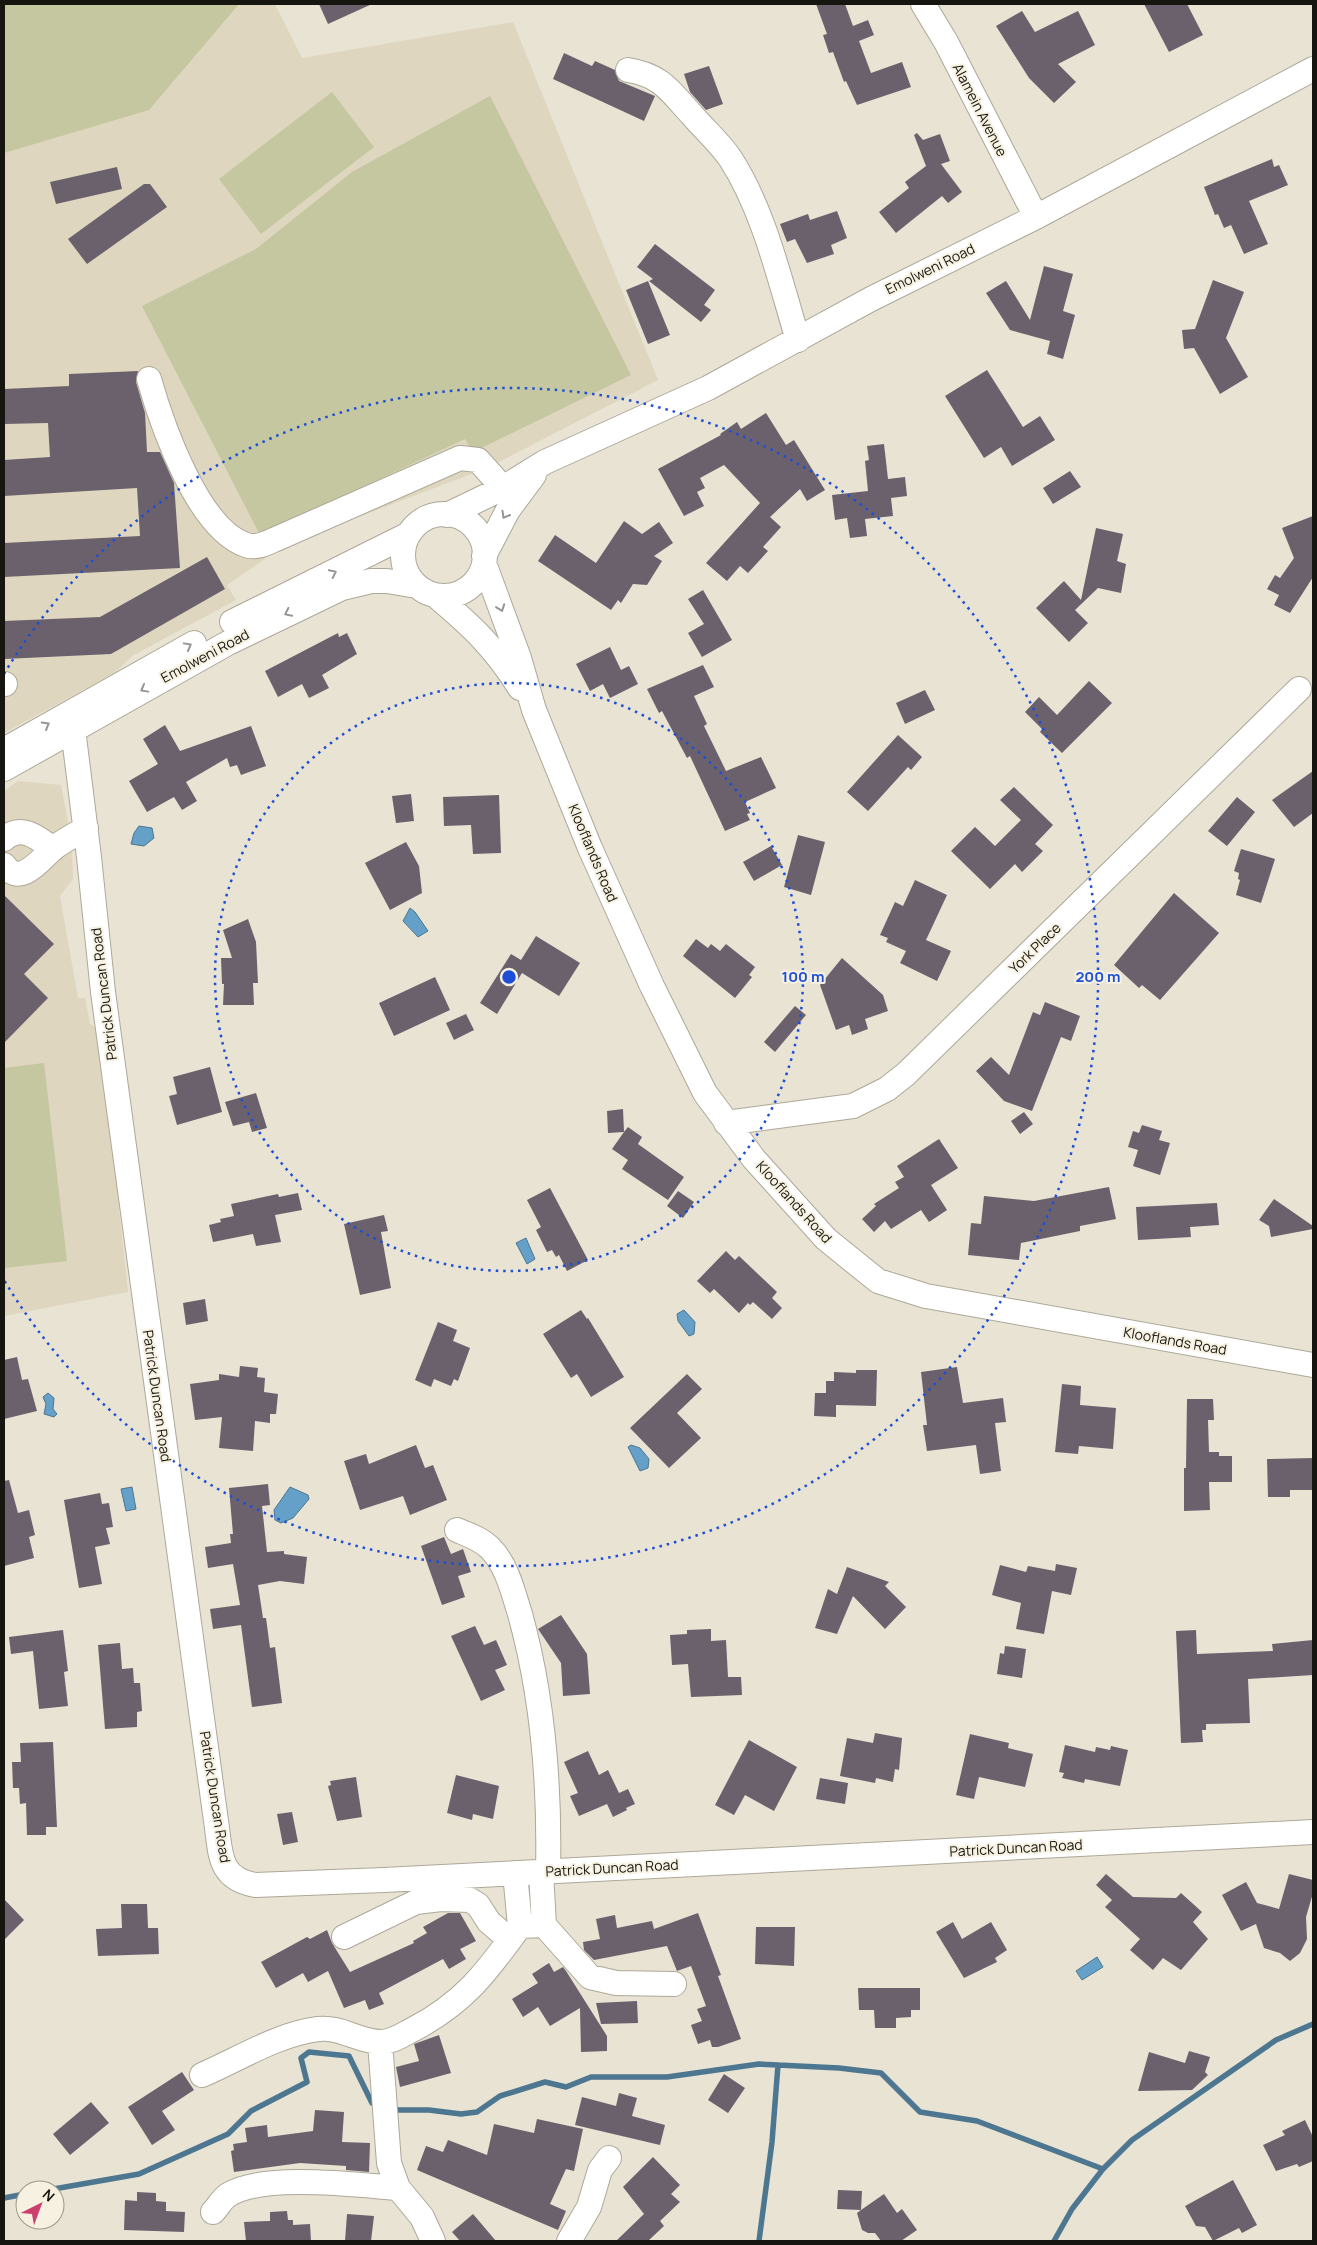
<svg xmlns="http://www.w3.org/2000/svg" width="1317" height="2245" font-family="Manrope,sans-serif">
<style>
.built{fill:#ded6bf}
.green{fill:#c4c79f}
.water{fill:#64a0c7;stroke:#4d7690}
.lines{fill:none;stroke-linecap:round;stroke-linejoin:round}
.stream{stroke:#4d7690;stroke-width:5.5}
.building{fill:#6b616d}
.minor-casing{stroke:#ada898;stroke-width:26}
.minor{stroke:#fff;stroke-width:24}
.oneway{stroke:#969693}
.ring{fill:none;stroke:#1d4ed8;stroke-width:2.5;stroke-dasharray:2.5 5}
.labels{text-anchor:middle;stroke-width:4;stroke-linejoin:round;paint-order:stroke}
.street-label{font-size:14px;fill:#16150f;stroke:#f6f1e0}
.centre{fill:#1d4ed8;stroke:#f6f1e0;stroke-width:2.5}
.ring-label{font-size:15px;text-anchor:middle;font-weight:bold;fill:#1d4ed8;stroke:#f6f1e0;stroke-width:4;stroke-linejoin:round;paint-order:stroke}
</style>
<rect width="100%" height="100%" fill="#e8e3d3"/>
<path class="built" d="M4,4H275L302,58L513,22L658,380L487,468L285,545L227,585L236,600L132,656L116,672L4,733Z
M18,781L61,785L68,822L61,834L72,849L73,879L60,896L78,998H85L90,1024L100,1031L128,1292L4,1316V791Z"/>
<path class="green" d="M4,4H239L149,110L4,153Z
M332,92L374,147L261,234L219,179Z
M490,96L631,375L473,452L465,439L260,535L142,306L256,249L352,172Z
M44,1063L67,1261L4,1268V1068Z"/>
<path class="water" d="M139,826L152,828L154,838L144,846L131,844L134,833Z
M410,908L415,912L428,931L418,937L403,921Z
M526,1238L535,1259L527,1264L516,1243Z
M684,1310L695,1322L694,1334L689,1336L678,1321L677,1314Z
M48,1393L54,1398L53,1409L57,1414L54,1417L44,1414L46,1404L43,1397Z
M631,1445L640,1448L649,1459L648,1468L640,1471L628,1447Z
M132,1487L136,1509L126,1511L121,1489Z
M290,1487L308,1495L309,1499L293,1518L281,1523L275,1520L274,1510Z
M1097,1957L1103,1967L1082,1980L1076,1971Z"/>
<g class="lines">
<path class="stream" d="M396,2110H429L461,2114L477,2112L500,2096L545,2082L566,2087L591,2077H667L759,2064L778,2065
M48,2190L139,2174L228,2134L251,2111L307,2082L301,2058L309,2052L349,2056L372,2103
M4,2198L25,2194
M759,2241L772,2142L778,2065L839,2068L881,2073L920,2112L977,2121L1103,2169
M1054,2241L1072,2209L1103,2169L1132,2140L1276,2040L1313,2024"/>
</g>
<path class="building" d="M319,4H372L328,24Z
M816,4H845L853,26L868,20L874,35L859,41L871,73L902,62L911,87L857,105L846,81L844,82L833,52L829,53L823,35L827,34Z
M1144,4H1187L1203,35L1169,52Z
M1022,11L1035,32L1078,11L1095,45L1058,64L1076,82L1054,103L1029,78L996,26Z
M564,53L592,66L595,61L615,70L619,81L655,96L644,121L553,79Z
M709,66L723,104L706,110L690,92L684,74Z
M917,133L923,140L940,134L950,161L941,164L962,192L948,203L942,196L896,233L879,212L909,188L905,182L926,166L914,135Z
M1272,159L1274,167L1279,165L1288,185L1249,201L1268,244L1244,254L1231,225L1224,228L1218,214L1215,215L1204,187Z
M117,167L122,189L56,204L50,182Z
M144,184H150L167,207L87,264L68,239Z
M837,211L847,238L831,245L834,254L807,263L795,239L787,242L780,224L808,214L810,220Z
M655,244L715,290L704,305L711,310L701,322L649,281L653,279L637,267Z
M1044,266L1073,274L1063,311L1075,315L1063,359L1047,354L1050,341L1010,330L986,293L1006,281L1030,320Z
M1213,280L1244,292L1226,338L1248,377L1220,394L1194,348L1184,349L1182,330L1195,329Z
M648,281L670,335L648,344L626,290Z
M987,370L1023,427L1040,416L1055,440L1012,466L1001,447L984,458L945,396Z
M138,371L136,382L145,413L147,452H160L174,483L180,568L4,577V543L140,536L137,488L4,496V460L50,457L48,423L4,424V389L69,386V374Z
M766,413L786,445L794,440L825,490L807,501L800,489L770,517L781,527L763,547L768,551L748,573L740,566L727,581L706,563L760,503L724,465L700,478L705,488L697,492L704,506L684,516L658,469L721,435L720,434L737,422L741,429Z
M884,444L888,479L905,477L907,496L891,498L893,516L865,519L867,536L850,538L847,518L835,520L832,495L868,491L865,461L869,460L867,446Z
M1070,471L1081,487L1053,504L1043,488Z
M1313,516V577L1290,613L1274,605L1279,595L1267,589L1275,575L1280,578L1294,558L1282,528Z
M624,521L642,534L659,522L673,543L654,556L662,561L647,585L633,584L621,603L618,600L611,610L538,561L555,535L596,563Z
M1096,528L1123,534L1117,561L1126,564L1121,593L1098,588L1075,610L1088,623L1069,642L1036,608L1064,581L1081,600Z
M207,557L225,589L111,654L4,659V621L100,617Z
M703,590L732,640L702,657L688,633L704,624L688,599Z
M338,633L339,637L347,633L357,654L322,675L329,688L309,698L302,684L278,697L265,671Z
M610,647L621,670L629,666L638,684L610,698L603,684L590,691L576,664Z
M703,665L714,687L694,696L707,724L704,726L726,771L761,757L776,788L745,802L750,813L747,814L750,820L725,831L690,756L687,758L662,711L659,713L647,689Z
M1089,681L1112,703L1062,753L1040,732L1042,729L1025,712L1039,697L1057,715Z
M925,690L935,710L905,724L896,703Z
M165,725L180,751L251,726L266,766L241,775L237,765L230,767L227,758L186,782L197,801L182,810L174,797L147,812L129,781L158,764L143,739Z
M898,735L922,757L911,770L908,767L868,811L847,792Z
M1313,771V813L1294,827L1272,800Z
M1014,787L1053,825L1035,844L1043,851L1022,872L1015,864L990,889L951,851L975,827L995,846L1021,820L1000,800Z
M411,794L414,821L396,823L392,796Z
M499,795L501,853L473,854L471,825L444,826L443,797Z
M1237,797L1255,812L1227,846L1208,831Z
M798,835L825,842L811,895L784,887Z
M406,842L419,866L422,893L390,910L365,863Z
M771,846L782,865L754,881L743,862Z
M1241,849L1275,859L1261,903L1236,895L1240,880L1238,879L1239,873L1234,871Z
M915,880L947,895L926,940L951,951L937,981L900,963L906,951L886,942L888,938L880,935L895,902L903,906Z
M1174,893L1219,933L1160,1000L1142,985L1139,988L1114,965Z
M4,895L54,944L24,974L48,998L4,1043Z
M248,919L256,942L258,983H253L254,1005H223L224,984H222L221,958H232L223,930Z
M536,936L580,963L559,996L522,973L497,1014L480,1003L511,954L521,960Z
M696,939L708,948L711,944L720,951L726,944L755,967L749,975L752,977L735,998L683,956Z
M842,958L883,995L888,1011L865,1019L868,1029L852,1035L849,1025L836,1030L820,985Z
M435,977L450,1010L394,1036L379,1003Z
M1045,1002L1080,1016L1071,1041L1061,1037L1032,1111L1004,1101L976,1071L991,1057L1009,1075L1033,1012L1040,1015Z
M795,1006L806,1015L775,1052L764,1042Z
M466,1014L474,1030L454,1040L446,1023Z
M210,1067L222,1112L177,1125L169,1096L177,1094L173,1077Z
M256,1093L267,1128L252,1132L249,1122L233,1126L225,1102Z
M623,1109L624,1132L628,1127L642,1137L638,1144L684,1177L668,1200L622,1169L628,1160L612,1149L624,1132L608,1133L607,1111Z
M1024,1112L1033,1124L1020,1134L1011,1121Z
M1142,1125L1162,1131L1159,1140L1170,1143L1160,1175L1133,1166L1138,1150L1128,1147L1133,1131L1139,1133Z
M939,1139L958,1168L931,1185L947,1210L929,1222L921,1210L891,1229L885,1221L874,1232L862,1219L876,1206L874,1204L899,1188L895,1182L904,1177L897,1166Z
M1109,1187L1116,1219L1080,1226V1231L1021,1243L1019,1260L968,1255L971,1223L981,1224L984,1196L1034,1201Z
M550,1188L588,1260L567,1271L559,1255L556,1257L552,1250L547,1252L536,1230L541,1227L527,1200Z
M678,1191L694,1202L683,1218L667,1206Z
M298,1193L302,1210L275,1215L281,1242L256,1246L253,1234L213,1242L209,1225L221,1222L220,1219L234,1216L231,1204L278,1194L279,1197Z
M1274,1199L1313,1226V1229L1271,1237L1269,1226L1259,1220Z
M1217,1203L1219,1225L1190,1227L1191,1237L1138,1240L1136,1207Z
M384,1215L388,1231L381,1232L391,1288L360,1295L344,1224Z
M726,1251L735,1260L739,1256L777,1292L772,1298L782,1308L772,1319L753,1302L750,1305L748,1303L739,1313L714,1289L710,1293L697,1281Z
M205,1299L208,1321L186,1325L183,1303Z
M581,1310L587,1319L588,1318L624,1377L591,1397L577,1374L571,1378L543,1334Z
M438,1322L457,1330L453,1341L470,1348L458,1381L454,1379L451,1386L434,1379L431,1387L415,1380Z
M17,1357L22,1380L28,1379L37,1411L4,1419V1360Z
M240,1366L258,1368L257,1377L265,1378L264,1392L278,1394L276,1414H270V1423L255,1421L253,1451L219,1448L222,1417L195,1420L190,1384L219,1380V1374L239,1377Z
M957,1367L963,1403L1003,1398L1006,1422L995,1423L1001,1471L980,1474L976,1445L927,1451L923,1425H927L921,1372Z
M856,1370H877L876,1406L836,1405V1417L814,1416L815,1393H826V1381H834V1372L856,1373Z
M687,1374L702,1389L677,1413L701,1438L669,1468L630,1428Z
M1062,1384L1081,1386L1080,1405L1116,1408L1113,1449L1079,1446L1078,1454L1055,1452Z
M1187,1399H1213L1214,1420H1208L1209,1452H1219V1456H1232V1482H1209L1210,1510L1184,1511V1468H1186Z
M416,1445L425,1468L433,1465L447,1500L410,1515L403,1496L360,1510L344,1461L366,1454L369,1464Z
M1313,1458V1490H1290V1497H1268L1267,1459Z
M9,1480L18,1513L29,1510L35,1535L29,1537L34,1558L4,1566V1481Z
M268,1484L270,1505L262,1506L267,1552L284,1551V1554L307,1557L304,1584L280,1581L258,1585L263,1618H266L270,1648L275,1647L282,1703L252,1707L241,1625L213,1629L210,1609L240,1605L233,1564L208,1568L205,1547L231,1543L230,1534H233L229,1488Z
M100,1493L102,1504L109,1503L113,1527L106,1528L110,1544L95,1547L102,1584L79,1588L64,1500Z
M444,1537L451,1554L463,1549L471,1572L458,1576L465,1597L442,1605L421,1546Z
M1056,1564L1077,1568L1071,1595L1052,1591L1044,1634L1016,1629L1021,1603L992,1595L1000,1565L1026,1572L1028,1566L1055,1571Z
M847,1567L889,1582L885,1586L906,1607L885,1629L853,1596L837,1634L815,1628L828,1589L837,1594Z
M561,1615L587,1654L590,1694L563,1696L561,1663L538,1629Z
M475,1626L484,1645L496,1640L507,1665L495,1670L505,1690L481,1701L451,1636Z
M711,1629V1641L726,1640L728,1677H741L742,1695L691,1697L688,1664L672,1665L670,1635L687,1634V1630Z
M63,1630L68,1671L64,1672L68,1706L39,1709L33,1651L11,1654L9,1637Z
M1196,1630L1197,1654L1273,1651L1272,1644L1313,1640V1675L1248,1679L1250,1723L1206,1724V1730H1202L1203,1742L1181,1743L1176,1631Z
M120,1643L122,1669L133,1668L134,1683H140L142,1711L137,1712V1727L105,1729L98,1645Z
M1005,1646L1026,1649L1022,1678L997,1674L1000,1653L1004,1654Z
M875,1733L902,1738L899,1770L895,1769L893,1782L876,1778L875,1783L840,1776L847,1738L873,1743Z
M970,1734L1009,1743L1008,1748L1033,1754L1025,1787L979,1777L974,1799L956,1795Z
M749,1740L797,1767L774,1811L745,1795L734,1815L715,1805Z
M53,1742L57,1827H46V1835H27L26,1803L20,1804L19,1788H13L12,1762H21L20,1743Z
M1065,1745L1095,1752L1096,1747L1110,1750L1111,1746L1128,1750L1120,1786L1085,1779L1084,1783L1062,1778L1064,1773L1059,1772Z
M588,1751L599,1775L608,1770L619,1793L628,1789L635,1804L626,1808L627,1810L613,1817L607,1804L579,1816L570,1796L578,1793L564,1762Z
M456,1775L499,1786L493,1819L473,1814L472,1820L447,1813Z
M356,1777L362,1817L337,1821L328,1786L331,1785L330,1781Z
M820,1778L848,1783L845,1804L816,1799Z
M292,1812L298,1842L283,1845L277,1814Z
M1106,1874L1133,1897L1176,1898L1181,1893L1202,1912L1193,1922L1208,1939L1181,1970L1163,1958L1153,1970L1130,1950L1140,1939L1105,1907L1112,1900L1096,1885Z
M1289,1874L1313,1880V1893L1306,1917L1307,1939L1300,1953L1290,1961L1280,1953L1264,1948L1256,1924L1241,1931L1222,1895L1246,1882L1257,1903L1279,1909Z
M4,1899L24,1920L4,1940Z
M121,1904H147L148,1928H158L159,1954L98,1956L96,1929L122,1928Z
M448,1913H460L476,1941L460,1949L466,1959L449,1969L443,1959L379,1993L384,2004L369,2010L365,2000L344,2008L328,1971L308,1982L303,1973L276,1988L261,1962L307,1937L310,1939L327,1930L332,1943L350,1972L414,1943L413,1941L427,1933L423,1927Z
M698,1913L721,1975L718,1976L741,2039L718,2047H712L710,2040L698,2044L691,2025L702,2021L697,2009L706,2006L691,1966L677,1971L667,1946L594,1960L584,1950L583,1942L600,1939L596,1919L615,1915L617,1928L652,1921L654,1929Z
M953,1922L962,1939L991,1922L1007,1950L995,1958L997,1962L964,1978L936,1932Z
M756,1927H795L794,1966L755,1964Z
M549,1963L554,1972L563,1967L566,1971L607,2036V2051L581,2052L580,2008L550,2026L538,2007L523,2017L512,1999L538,1983L532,1974Z
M858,1988H920V2010H911V2017L896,2018V2028H875L874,2010H859Z
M637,2001L638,2023L601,2024L596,2003Z
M439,2035L451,2073L400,2087L396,2067L419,2061L414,2044Z
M1189,2051L1210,2057L1205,2072L1208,2075L1192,2090L1138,2091L1149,2052L1185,2063Z
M182,2072L194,2090L162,2111L175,2130L152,2145L128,2107Z
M724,2074L745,2088L728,2113L708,2100Z
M619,2093L637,2098L632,2116L665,2125L660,2145L575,2125L582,2097L616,2106Z
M91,2102L109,2123L70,2155L53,2134Z
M315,2110L344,2112L342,2142L370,2143L369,2172L346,2170V2166L300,2163L234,2172L231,2151L234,2150L233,2144L247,2142L245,2128L267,2125L268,2137L313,2131Z
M537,2119L583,2129L574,2171L566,2169L550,2204L566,2211L558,2230L417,2170L426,2146L443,2152L448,2140L487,2155L494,2124L534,2133Z
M1305,2120L1313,2137V2161L1299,2167L1297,2164L1276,2171L1263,2145L1285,2135L1282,2131Z
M653,2157L680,2185L671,2194L680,2202L660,2221L664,2226L648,2241H616L644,2214L623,2187Z
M1233,2180L1257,2225L1242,2233L1239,2228L1213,2241L1205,2227L1196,2226L1185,2206Z
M838,2190L862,2191L861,2210L884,2194L897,2213L902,2209L917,2230L901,2241H881L875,2233H868L862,2230L857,2213L861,2210L837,2209Z
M137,2192L156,2193V2201L166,2202V2211L185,2212L184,2232L124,2230L125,2200L137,2201Z
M287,2211L288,2220H293V2225L310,2224L311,2241H246L244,2222L270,2221V2212Z
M347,2214L374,2216L371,2241H345Z
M473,2214L496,2241H460L452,2232Z"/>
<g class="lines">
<g class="minor-casing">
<path id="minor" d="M923,4L946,42L1036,217
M628,70C661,75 670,91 692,115C704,129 719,142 730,158C764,210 780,281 798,340
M149,379C162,425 198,529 246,545C256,549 267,543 276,539L460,458L478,460L503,488
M403 555a41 41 0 1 1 82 0a41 41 0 1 1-82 0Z
M447,515L503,488L545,462L708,388L871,299L1036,217L1313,69
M484,556L508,510L534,475
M484,563L519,658L534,710L590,848L652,986L705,1093L754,1159L826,1239L878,1281L926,1296L1313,1365
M436,596C472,626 495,648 520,688
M232,622L409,534
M4,684H5
M73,729L89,857L103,992L216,1821C221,1852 217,1878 255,1885L384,1880L1313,1832
M4,750L194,643
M4,769L228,643L342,588L371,581H387L417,586
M4,839C21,823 38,838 53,849
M4,865C21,889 42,857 55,847C65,840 76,834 86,828
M726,1123L853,1106L887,1089L906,1074L1299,689
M457,1530C469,1535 481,1539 490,1548C507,1565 513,1592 520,1614C543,1697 550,1785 548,1872
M515,1873L520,1926
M544,1925L590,1977L616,1983L674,1984
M344,1937L416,1902L441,1899L470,1900L478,1905L489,1922L510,1940
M380,2042L389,2163L398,2188L422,2217L433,2241
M202,2075C239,2059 278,2034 318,2029C340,2026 359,2042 381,2042C392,2042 402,2035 412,2030C464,2003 486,1973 520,1926L544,1925L541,1872
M213,2212C218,2207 222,2199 228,2195C263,2173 357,2185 398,2188
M569,2241L589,2207L600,2170L609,2158"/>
</g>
<use href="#minor" class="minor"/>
</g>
<defs><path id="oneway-chevron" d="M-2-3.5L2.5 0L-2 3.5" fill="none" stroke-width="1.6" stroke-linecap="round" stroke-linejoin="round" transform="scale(1.25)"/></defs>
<g class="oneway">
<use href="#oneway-chevron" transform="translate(505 515) rotate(120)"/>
<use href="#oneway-chevron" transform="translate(333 573) rotate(-26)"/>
<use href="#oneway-chevron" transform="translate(501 608) rotate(70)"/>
<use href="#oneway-chevron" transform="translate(288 613) rotate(154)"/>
<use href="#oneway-chevron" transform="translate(188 646) rotate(-29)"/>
<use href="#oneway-chevron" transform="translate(144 689) rotate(151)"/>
<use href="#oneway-chevron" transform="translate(46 725) rotate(-30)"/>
</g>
<g class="ring">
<circle cx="509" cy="977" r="294"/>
<path d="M4 674A589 589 0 1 1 4 1280"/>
</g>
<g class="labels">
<g class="street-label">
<text transform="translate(980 110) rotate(63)" y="5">Alamein Avenue</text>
<text transform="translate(930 269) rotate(-26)" y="5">Emolweni Road</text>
<text transform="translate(205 656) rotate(-28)" y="5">Emolweni Road</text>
<text transform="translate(593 853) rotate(67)" y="5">Klooflands Road</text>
<text transform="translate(1035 948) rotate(-44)" y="5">York Place</text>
<text transform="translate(104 994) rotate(-97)" y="5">Patrick Duncan Road</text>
<text transform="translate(794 1202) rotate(48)" y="5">Klooflands Road</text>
<text transform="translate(1175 1341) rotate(10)" y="5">Klooflands Road</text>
<text transform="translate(157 1396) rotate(82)" y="5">Patrick Duncan Road</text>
<text transform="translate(215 1797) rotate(81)" y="5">Patrick Duncan Road</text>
<text transform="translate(1016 1848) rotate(-3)" y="5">Patrick Duncan Road</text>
<text transform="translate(612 1868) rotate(-3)" y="5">Patrick Duncan Road</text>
</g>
</g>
<circle cx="509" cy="977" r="8" class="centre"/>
<g class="ring-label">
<text x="803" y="982">100 m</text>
<text x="1098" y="982">200 m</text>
</g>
<rect width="1317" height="2245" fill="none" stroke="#16150f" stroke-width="10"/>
<g transform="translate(40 2205) rotate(42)"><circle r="24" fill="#f6f1e0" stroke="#9c998c"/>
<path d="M0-4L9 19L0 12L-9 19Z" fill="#cc3f6e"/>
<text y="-8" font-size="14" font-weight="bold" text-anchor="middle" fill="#16150f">N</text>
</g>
</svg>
